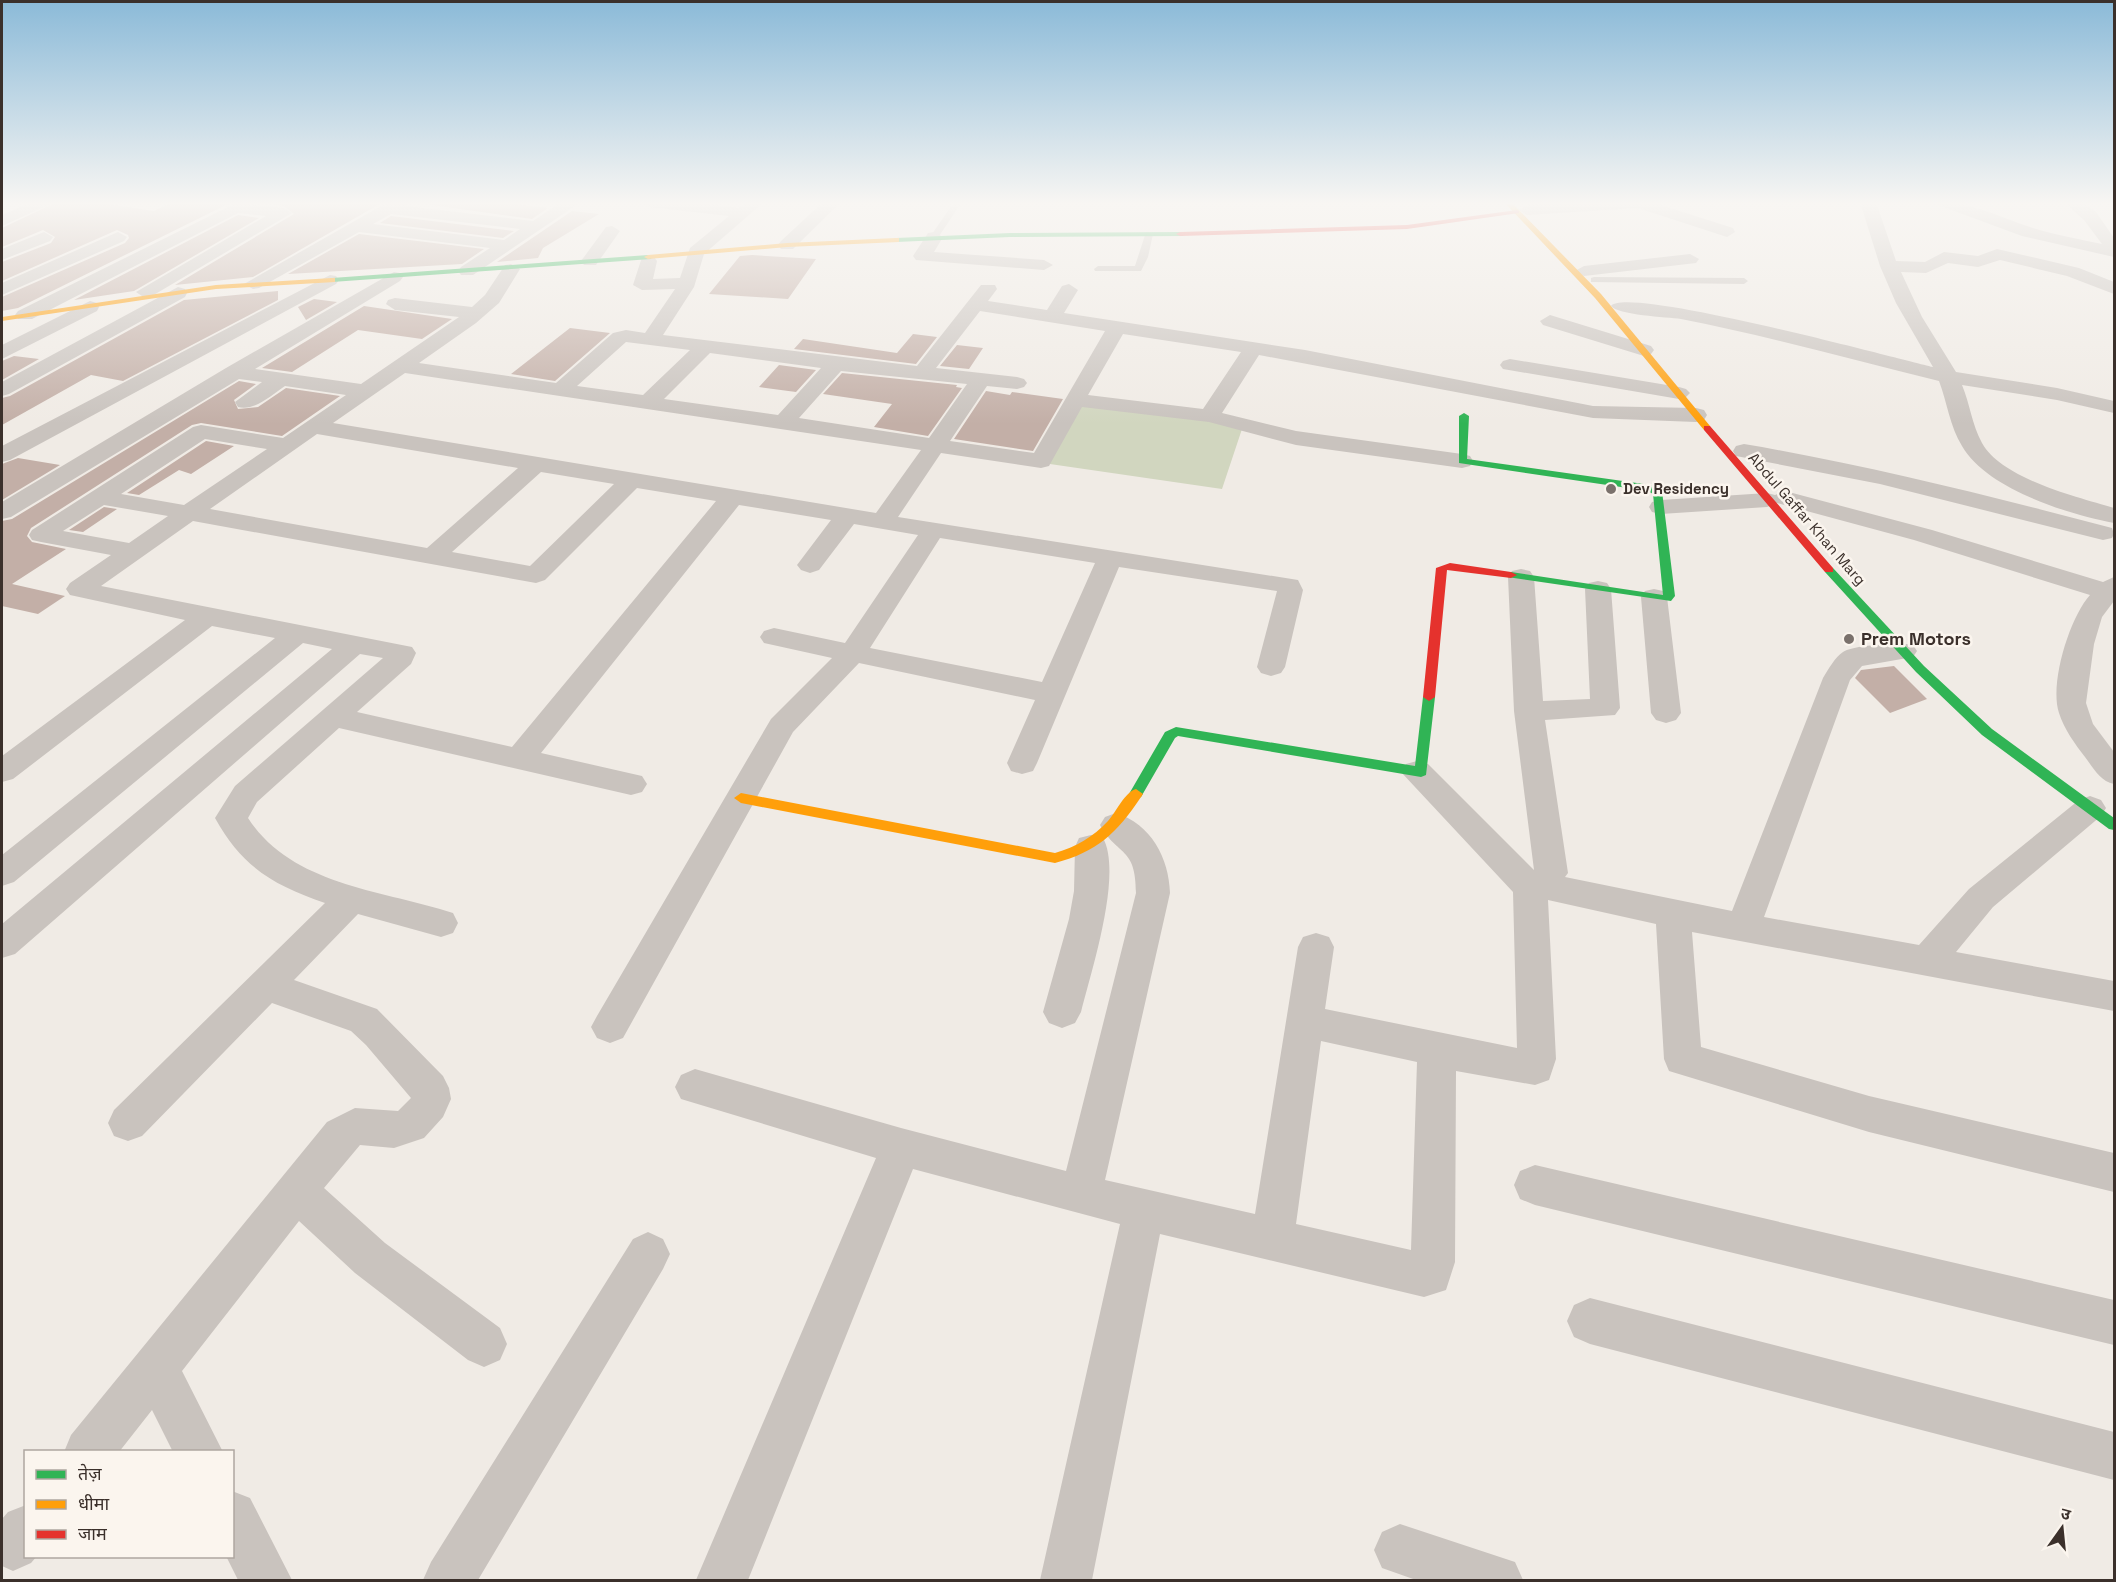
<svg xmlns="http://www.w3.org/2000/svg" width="2116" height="1582" font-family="'Space Grotesk','Noto Sans Devanagari',sans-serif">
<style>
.green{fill:#d1d6bf}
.building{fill:#c3afa7}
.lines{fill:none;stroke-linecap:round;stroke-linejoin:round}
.lane{fill:#c9c3be;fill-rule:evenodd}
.street{fill:#c9c3be;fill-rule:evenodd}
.fast{fill:#30b455;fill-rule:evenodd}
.slow{fill:#ff9f0a;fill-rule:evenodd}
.jam{fill:#e5322d;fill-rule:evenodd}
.poi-dot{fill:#7a716c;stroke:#fbf5ee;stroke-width:2}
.labels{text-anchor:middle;stroke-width:5;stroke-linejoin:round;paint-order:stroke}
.far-poi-label{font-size:15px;font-weight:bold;fill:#3b302b;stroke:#fbf5ee;text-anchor:start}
.far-street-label{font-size:15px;fill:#3b302b;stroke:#fbf5ee}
.poi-label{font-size:18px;font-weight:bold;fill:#3b302b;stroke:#fbf5ee;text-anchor:start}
</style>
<rect width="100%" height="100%" fill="#f0ebe5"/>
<path class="green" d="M1076,400L1244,423L1222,489L1043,463Z"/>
<path class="building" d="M57,202H96L154,211L172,202H232L18,308L2,311V297L125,243L129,238L128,235L117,230L2,281V262L51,243L55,237L43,230L2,247V228Z
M253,202H383L253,277L175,285L294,214L284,206Z
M411,202H500L548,208L532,219Z
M572,211L599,214L543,248L538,258L497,262Z
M238,215L259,218L134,291L74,300Z
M391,216L514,231L503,238L380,223Z
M359,234L484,249L462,264L288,274Z
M752,255L816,259L788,299L709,294L740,256Z
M278,291V300L123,381L91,375L2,425V398L10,396L184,300Z
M314,299L337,302L306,320L298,307Z
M364,306L452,319L422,339L358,330L292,372L262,368Z
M570,328L610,333L555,381L511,374Z
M913,334L937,337L916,364L794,349L803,339L897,353Z
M957,345L983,348L969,369L940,366Z
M14,356L39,359L2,380V361Z
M779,365L816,370L796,392L759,387Z
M842,373L957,385L956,387L962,388L928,436L874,427L892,404L823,394Z
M239,381L256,384L234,400L238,409L258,407L286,388L340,396L282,436L201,423L192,425L31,528L27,536L32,542L66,549L12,584L65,596L38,614L2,606V521L12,519Z
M986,391L1010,395L1012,392L1063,399L1033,451L954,439Z
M206,441L234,446L191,474L179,470L139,495L127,493Z
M18,458L60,465L2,500V464Z
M104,507L117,509L83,532L69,530Z
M1894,666L1927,699L1890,713L1855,678L1861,670Z"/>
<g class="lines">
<path class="lane" d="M954,202H962L937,239H931L930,237Z
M1146,232L1153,234L1148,257L1141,271H1095L1094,269L1098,266H1135Z
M1594,277L1744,278L1748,281L1744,284L1591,282V278Z"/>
<path class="street" d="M32,202H55L2,226V215Z
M388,202H409L406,206L533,221L561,202H581L473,275H461L458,271L461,267L490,248L359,232L259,288L253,289L244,284ZM391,214L520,229L504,240L373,224Z
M641,202H695L739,208L746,202H764L704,254L694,287L663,335L917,366L981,285H995L997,289L988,301L1047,310L1062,286L1069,284L1078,290L1064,313L1305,350L1593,406L1696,408L1704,410L1707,415L1704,420L1696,422L1593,418L1259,355L1222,413L1296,431L1462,454L1470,456L1473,461L1470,466L1462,468L1296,445L1209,422L1082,407L1049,466L1041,468L941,453L898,517L1298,580L1303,590L1285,667L1281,673L1271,676L1261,673L1257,667L1277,591L1119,567L1037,763L1033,771L1022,774L1011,771L1007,763L1035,700L859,663L793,732L623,1038L610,1043L597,1038L591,1027L597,1016L771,719L832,658L764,643L760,637L764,631L774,628L845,643L918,535L854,524L819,570L810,573L801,570L797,565L831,520L739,505L541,753L642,776L647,784L642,792L631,795L339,728L257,802L248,818C292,886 383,890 453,913L458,923L453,933L441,937L358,914L294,980L377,1009L443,1076L449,1088L451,1099L443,1117L424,1138L394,1148L360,1145L324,1188L385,1243L500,1328L507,1344L500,1360L484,1367L468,1360L355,1273L299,1221L182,1371L223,1452H173L152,1410L119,1452H64L71,1435L327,1122L355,1108L398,1111L411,1098L366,1045L351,1031L272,1003L142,1136L128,1141L114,1136L108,1123L114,1110L325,903C273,885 242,867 215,818L235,786L383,658L360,654L15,954L2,958V924L332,649L303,643L14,882L2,886V855L275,638L212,626L13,779L2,782V756L185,620L70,595L66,589L70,583L111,555L41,542L32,540L29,535L32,530L193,427L201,425L283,438L346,395L285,386C271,395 256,411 238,407L235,402L262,382L239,379L11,517L2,519V502L226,368L394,272L400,273L403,277L400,281L255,369L361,384L459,317L395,310L386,304L388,300L395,298L472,307L485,295L505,265L511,264L520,269L499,303L476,323L419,363L556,383L613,333L626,330L645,333L675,289L642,290L633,285L642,257H654L657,261L653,279L680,278L690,248L729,216L649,207ZM980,311L1105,331L1034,453L950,441L987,386L1017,389L1024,387L1027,383L1024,379L1017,377L936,368ZM1123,334L1241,352L1203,409L1088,395ZM626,342L690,350L643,395L577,386ZM710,353L821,368L778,415L664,399ZM841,371L967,384L929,438L799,418ZM405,373L921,450L876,513L333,423ZM317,434L518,468L427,548L210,509ZM205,439L267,449L184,505L121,494ZM541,472L614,484L530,566L452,552ZM637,488L716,501L512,747L357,712L411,664L416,653L412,647L101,586L193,521L536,583L545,580ZM104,505L168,516L129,543L63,531ZM940,538L1095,563L1042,682L870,648Z
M823,202H841L793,249H781L778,245L781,241Z
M1569,202H1663L1661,205L1733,228L1735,232L1727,237L1638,208L1527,215L1519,210L1527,205Z
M1860,202H1876L1896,261L1925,262L1944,252L1978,256L1997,249L2079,268L2114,282V294L2067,276L2000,260L1978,267L1948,263L1926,273L1901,272L1922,317L1956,372L2057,388L2114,401V413L2057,400L1962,385C1970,404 1972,425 1982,443C2002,479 2077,497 2114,508V523C2067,514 1987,489 1962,446C1950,427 1947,402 1939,381C1854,360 1768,336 1681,319C1667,317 1617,315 1611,306C1625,285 1895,358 1933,367L1896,303L1880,266Z
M1930,202C1975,202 1993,215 2033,228C2055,235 2079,239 2102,244L2084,220L2064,202H2083L2096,212L2114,238V257L2022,236Z
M236,203L284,208L292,213L152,296L145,298L136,292L266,216L238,213L32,319H18L15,315L18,311Z
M612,226L620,231L596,265H584L581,261L584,257L606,227Z
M44,232L53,237L50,241L2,260V249Z
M118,232L127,237L124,241L2,295V283Z
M934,232L943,237L934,252L1044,260L1053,265L1044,270L916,260L913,256L928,233Z
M1690,254L1699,259L1696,263L1584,276L1575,271L1584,266Z
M330,275L336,276L339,280L336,284L10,460L2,462V446Z
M178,287L185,289L187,293L185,297L9,394L2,396V382Z
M90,301L97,303L99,307L97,311L2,359V345Z
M1550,315L1651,346L1654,350L1651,354L1644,356L1543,325L1540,321Z
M1510,359L1679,387L1686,389L1690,393L1686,397L1679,399L1503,369L1500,365L1503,361Z
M1744,444C1868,465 1990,496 2112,528L2114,534L2112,538L2103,540L1880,484L1736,456L1733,451L1736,446Z
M1785,491L1932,530L2103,582L2114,577V601L2102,617L2094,644L2086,703L2093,724L2114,752V784C2100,781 2094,769 2085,757C2075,744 2064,729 2059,713C2049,683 2070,617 2090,595L1914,540L1777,503L1767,507L1661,514L1652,512L1649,507L1652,502L1661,500L1767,493L1775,495Z
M1521,569L1530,571L1534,577L1543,701L1590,699L1585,589L1589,583L1598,581L1607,583L1611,589L1620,708L1615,715L1545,720L1568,873L1565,877L1732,911L1823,678C1828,670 1835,657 1843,652C1854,645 1901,642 1913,645L1917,651L1913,657L1862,666L1850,680L1764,917L1919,945L1969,889L2079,800L2090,796L2101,800L2106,808L2101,816L1993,907L1956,952L2114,981V1011L1692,932L1701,1047L1869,1096L2114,1153V1192L1869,1132L1669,1071L1664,1059L1656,924L1548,900L1556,1059L1549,1080L1535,1085L1456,1071L1455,1262L1446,1290L1424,1297L1160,1234L1092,1580H1040L1120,1224L913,1169L748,1580H696L876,1158L681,1099L675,1087L681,1075L695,1069L901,1128L1066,1171L1136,893C1136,846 1118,857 1100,825L1105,817L1116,813C1151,824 1169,858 1170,893L1105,1180L1255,1214L1298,947L1303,937L1316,933L1329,937L1334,947L1325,1009L1517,1048L1513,892L1401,772L1406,764L1417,761L1428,764L1534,870L1514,711L1508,577L1512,571ZM1321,1041L1417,1062L1411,1250L1296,1224Z
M1654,589L1663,591L1667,597L1681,713L1676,720L1666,723L1656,720L1651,713L1641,597L1645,591Z
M1091,835L1103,838C1123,874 1091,972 1081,1012L1075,1023L1062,1028L1049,1023L1043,1012L1069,919L1074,891L1075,847L1079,838Z
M1535,1165L2114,1300V1345L1535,1205L1520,1199L1514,1185L1520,1171Z
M648,1232L663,1239L670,1254L663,1269L478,1580H423L431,1562L633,1239Z
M1590,1298L2114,1432V1480L1590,1344L1574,1337L1567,1321L1574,1305Z
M232,1491L250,1498L292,1580H238L226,1556H232Z
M26,1505V1556H37L31,1563L13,1571L2,1566V1519L8,1512Z
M1400,1524L1515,1562L1523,1580H1416L1382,1568L1374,1550L1382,1532Z"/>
<path class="fast" d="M1180,232L1184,234L1183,236L1010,237L896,242L892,240L896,238L1010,233Z
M648,255L652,257L651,259L332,282L328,280L332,278Z
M1464,413L1469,416L1467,459L1651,485L1662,491L1675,596L1671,601L1507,577L1505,575L1511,572L1663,595L1653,494L1648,491L1459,463V416Z
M1829,567L1833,568L1924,666L1992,729L2114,818V830L2109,829L1982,735L1916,672L1825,572V568Z
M1429,693L1435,697L1426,775L1421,777L1178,736L1175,738L1141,797L1136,799L1129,794L1165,732L1176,727L1415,766L1423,697Z"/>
<path class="slow" d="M1504,202H1511L1601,294L1710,426V430H1704L1595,298Z
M896,238H899V242L787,247L648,259L644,257L648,255L787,243Z
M332,278H335V282L216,289L2,321V317L216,285Z
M1136,789L1143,794L1141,797C1117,833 1097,852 1055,863L741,803L734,798L741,793L1055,853C1076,847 1093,837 1108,821C1116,812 1125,792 1136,789Z"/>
<path class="jam" d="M1517,210L1519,211V213L1407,229L1180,236L1176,234L1180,232L1407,225Z
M1704,426H1710L1833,568V572H1825L1704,430Z
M1450,563L1511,572L1517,575L1511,578L1447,570L1435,697L1429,701L1423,697L1436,568Z"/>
</g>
<linearGradient id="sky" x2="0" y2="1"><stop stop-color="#8bbad8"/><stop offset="0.48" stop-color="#f8f6f3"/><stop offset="1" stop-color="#f8f6f3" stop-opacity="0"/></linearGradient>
<rect width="2116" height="424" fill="url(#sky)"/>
<g class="poi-dot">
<circle cx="1611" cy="489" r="6"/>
<circle cx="1849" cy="639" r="6"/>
</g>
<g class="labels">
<g class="far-poi-label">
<text x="1623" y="494">Dev Residency</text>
</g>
<g class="far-street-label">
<text transform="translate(1807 519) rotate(49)" y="5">Abdul Gaffar Khan Marg</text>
</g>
<g class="poi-label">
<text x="1861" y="645">Prem Motors</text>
</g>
</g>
<rect width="2116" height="1582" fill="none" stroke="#3b302b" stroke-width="6"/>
<rect x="24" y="1450" width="210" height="108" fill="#fbf5ee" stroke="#aea6a0" stroke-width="1.5"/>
<rect x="36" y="1470" width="30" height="9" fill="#30b455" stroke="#aea6a0" stroke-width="1.5"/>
<text x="78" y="1480" font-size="18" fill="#3b302b">तेज़</text>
<rect x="36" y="1500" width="30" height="9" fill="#ff9f0a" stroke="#aea6a0" stroke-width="1.5"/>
<text x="78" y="1510" font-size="18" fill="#3b302b">धीमा</text>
<rect x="36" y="1530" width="30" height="9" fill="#e5322d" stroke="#aea6a0" stroke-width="1.5"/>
<text x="78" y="1540" font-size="18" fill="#3b302b">जाम</text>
<g transform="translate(2062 1528) rotate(15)" stroke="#fbf5ee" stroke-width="4.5" paint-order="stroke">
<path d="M0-4.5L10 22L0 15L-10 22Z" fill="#3b302b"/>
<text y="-9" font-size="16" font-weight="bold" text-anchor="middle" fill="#3b302b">उ</text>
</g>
</svg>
